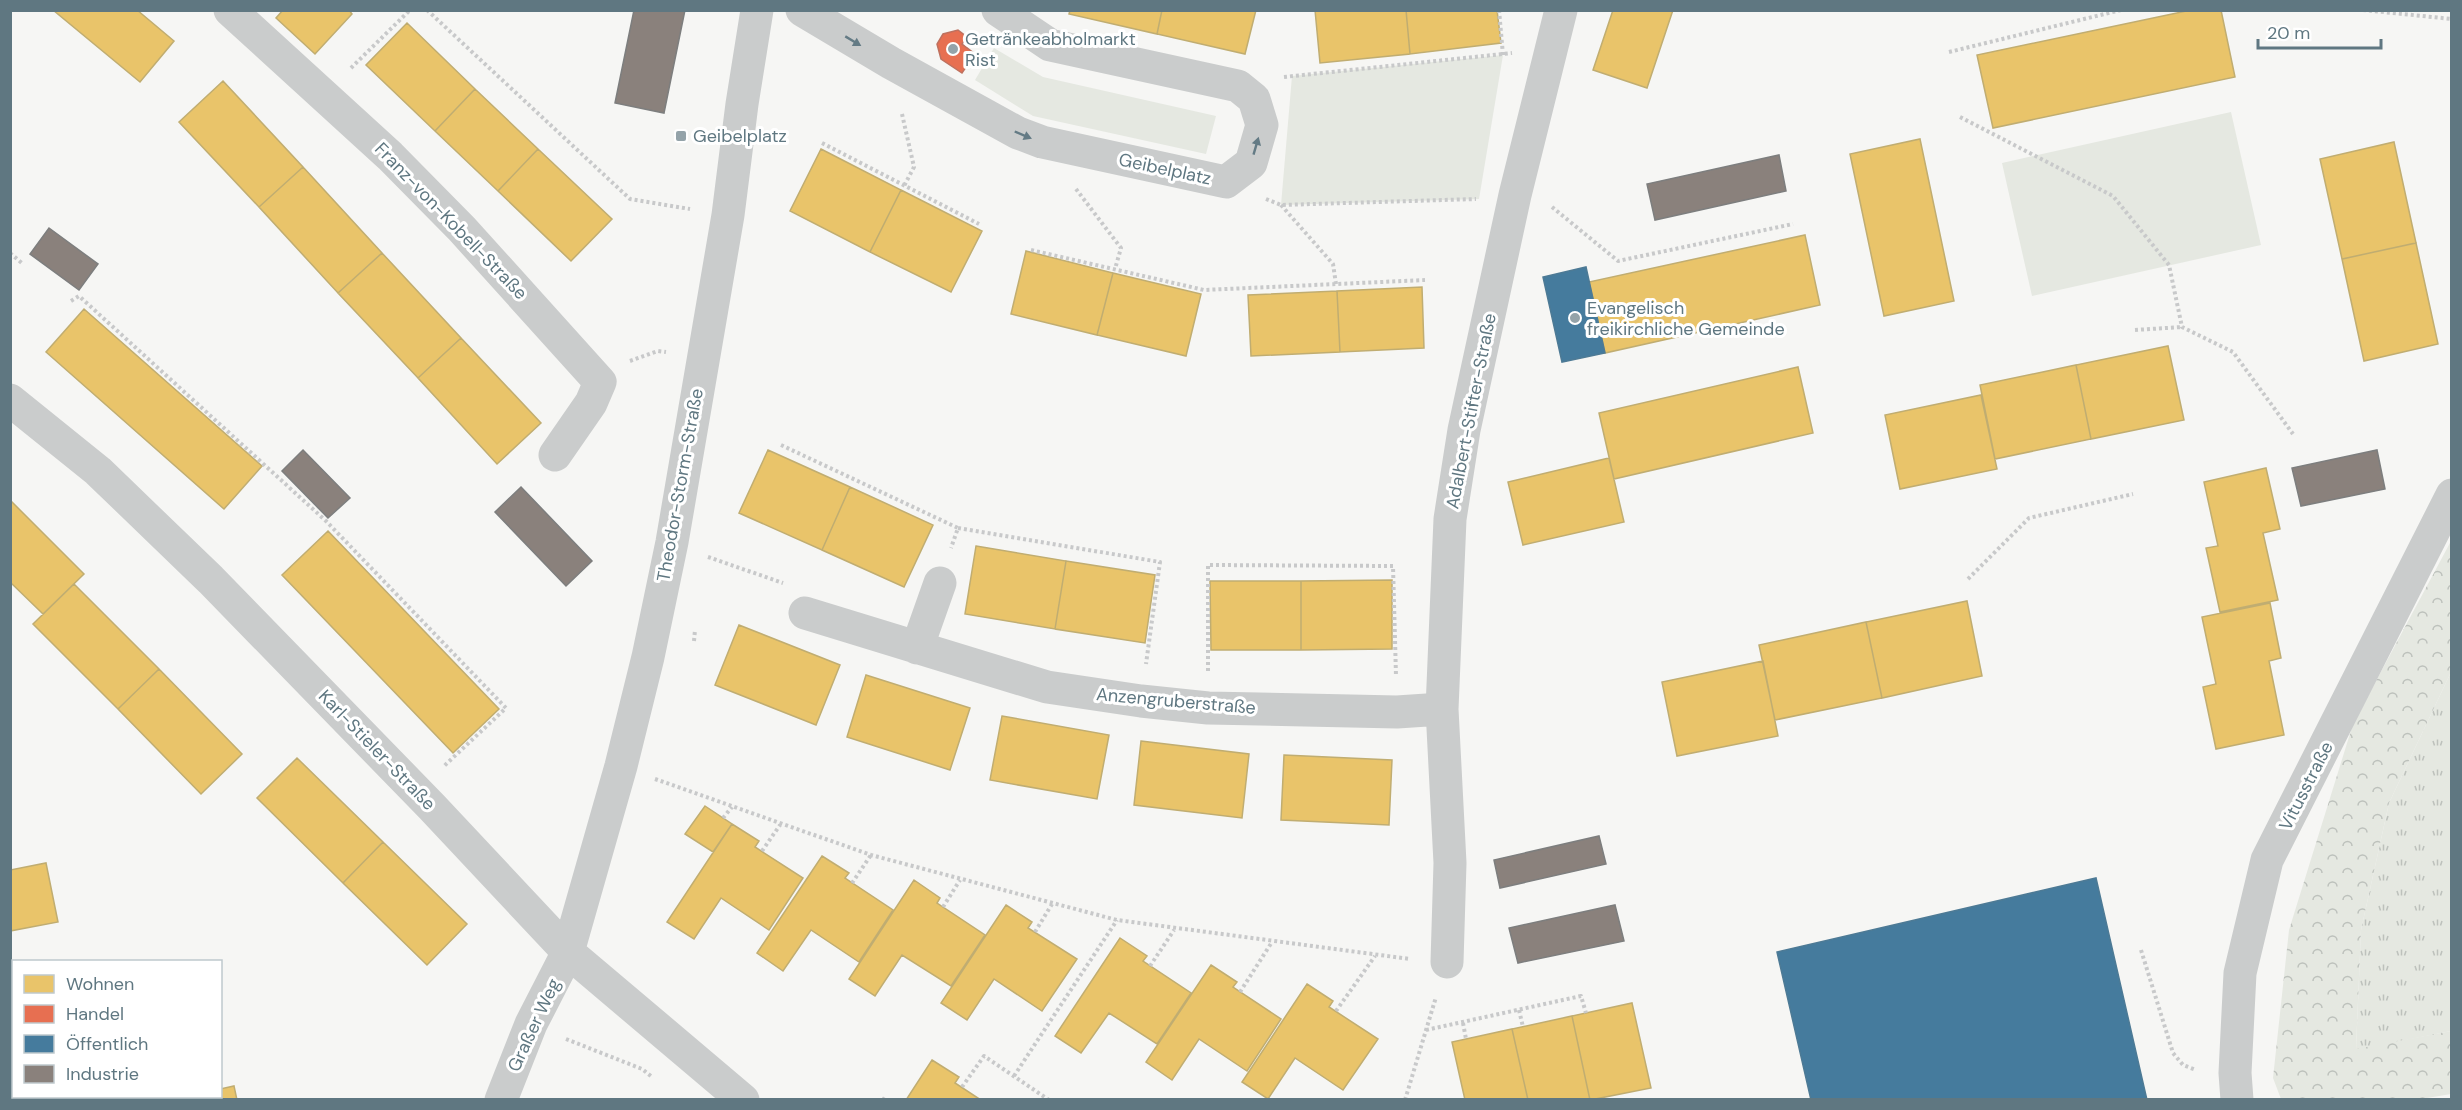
<svg xmlns="http://www.w3.org/2000/svg" width="2462" height="1110" font-family="'DM Sans',sans-serif">
<style>
.grass{fill:url(#grass-tufts)}
.forest{fill:url(#forest-crowns)}
.green{fill:#e5e8e1}
.homes{fill:#e9c46a;stroke:#c0ad71;stroke-width:1.5}
.shops{fill:#e76f51;stroke:#be715f;stroke-width:1.5}
.public{fill:#457b9d;stroke:#4d7a95;stroke-width:1.5}
.industry{fill:#8a817c;stroke:#7d7e7e;stroke-width:1.5}
.lines{fill:none;stroke-linecap:round;stroke-linejoin:round}
.path{stroke:#c8c9ca;stroke-width:4;stroke-dasharray:3 3;stroke-linecap:butt}
.minor{stroke:#cacccc;stroke-width:33}
.tertiary{stroke:#cacccc;stroke-width:33}
.oneway{fill:#647b85}
.poi-dot{fill:#94a3a9;stroke:#fff;stroke-width:2}
.labels{text-anchor:middle;stroke-width:6;stroke-linejoin:round;paint-order:stroke}
.poi-label{font-size:18px;fill:#5f7781;stroke:#fff;text-anchor:start}
.street-label{font-size:18px;fill:#5f7781;stroke:#fff}
</style>
<defs>
<pattern id="grass-tufts" width="24" height="20" patternUnits="userSpaceOnUse" patternTransform="scale(1.5)"><rect width="24" height="20" fill="#e5e8e1"/><path d="M3 7l-1-3M5 7V3M7 7l1-3M15 17l-1-3M17 17v-4M19 17l1-3" fill="none" stroke="#bdc1bc"/></pattern>
<pattern id="forest-crowns" width="20" height="18" patternUnits="userSpaceOnUse" patternTransform="scale(1.5)"><rect width="20" height="18" fill="#e5e8e1"/><path d="M2 6a3 3 0 1 1 6 0M12 15a3 3 0 1 1 6 0" fill="none" stroke="#bdc1bc"/></pattern>
</defs>
<rect width="100%" height="100%" fill="#f6f6f4"/>
<path class="grass" d="M2451,672V1031L2356,1050L2361,930L2389,803Z"/>
<path class="forest" d="M2451,541V672L2389,803L2361,930L2356,1049L2451,1031V1094L2415,1100L2281,1099L2273,1078L2289,930L2353,724Z"/>
<path class="green" d="M994,48L1043,77L1216,116L1206,154L1033,116L975,80Z
M1503,55L1479,199L1281,205L1292,76Z
M2231,112L2261,245L2032,296L2002,163Z"/>
<path class="homes" d="M53,10H137L174,41L140,82Z
M283,10H349L352,14L315,54L276,18Z
M1070,10H1162L1157,34L1069,14Z
M1162,10H1256L1245,54L1157,34Z
M1315,10H1406L1410,54L1320,63Z
M1406,10H1497L1501,43L1410,54Z
M1613,10H1673L1647,88L1593,70Z
M2191,10H2221L2235,77L1993,128L1977,55Z
M407,23L475,89L435,131L366,65Z
M223,81L303,167L259,207L179,122Z
M475,89L538,149L498,191L435,131Z
M1920,139L1954,301L1884,316L1850,154Z
M2394,142L2416,243L2342,259L2320,159Z
M538,149L612,219L571,261L498,191Z
M821,149L901,190L870,252L790,211Z
M303,167L382,253L338,293L259,207Z
M901,190L982,231L951,292L870,252Z
M1805,235L1820,305L1605,353L1589,282Z
M2416,243L2438,344L2364,361L2342,259Z
M1026,251L1113,273L1097,335L1011,314Z
M382,253L461,338L418,378L338,293Z
M1113,273L1201,294L1186,356L1097,335Z
M1422,287L1424,348L1340,352L1337,291Z
M1337,291L1340,352L1251,356L1248,295Z
M84,309L262,466L224,509L46,352Z
M461,338L541,423L497,464L418,378Z
M2168,346L2184,420L2091,439L2076,365Z
M2076,365L2091,439L1995,459L1980,385Z
M1798,367L1813,433L1614,479L1599,413Z
M1981,395L1997,469L1900,489L1885,415Z
M768,450L850,487L822,550L739,513Z
M1609,458L1624,522L1523,545L1508,482Z
M2266,468L2280,529L2263,533L2278,600L2220,612L2206,548L2218,546L2204,482Z
M850,487L933,525L904,587L822,550Z
M10,500L84,574L43,614L10,582Z
M328,531L499,709L453,753L282,575Z
M976,546L1066,561L1055,629L965,614Z
M1066,561L1155,575L1145,643L1055,629Z
M1392,580V649L1301,650V581Z
M1210,581H1301V650H1211Z
M74,584L159,669L118,709L33,624Z
M1967,601L1982,676L1882,698L1866,622Z
M2270,603L2281,658L2269,661L2284,735L2216,749L2203,687L2216,684L2202,617Z
M1866,622L1882,698L1775,720L1759,645Z
M739,625L840,665L816,725L715,685Z
M1763,661L1778,736L1677,756L1662,682Z
M159,669L242,754L201,794L118,709Z
M866,675L970,708L950,770L847,737Z
M1002,716L1109,735L1097,799L990,780Z
M1141,741L1249,754L1242,818L1134,805Z
M1284,755L1392,760L1389,825L1281,820Z
M297,758L383,842L343,883L257,798Z
M705,806L732,824L713,852L685,834Z
M732,824L759,841L755,847L803,878L769,930L721,898L694,939L667,922Z
M383,842L467,924L427,965L343,883Z
M822,856L849,873L845,878L893,910L859,962L811,930L783,971L757,953Z
M46,863L58,922L10,931V870Z
M914,880L940,898L937,903L985,935L951,986L902,955L875,996L849,979Z
M1006,905L1032,922L1028,928L1077,959L1042,1011L994,979L967,1020L941,1003Z
M1120,938L1147,956L1143,961L1191,993L1157,1044L1109,1013L1081,1053L1055,1036Z
M1211,965L1237,982L1233,987L1281,1019L1247,1071L1199,1039L1172,1080L1146,1062Z
M1307,984L1333,1001L1329,1007L1378,1039L1343,1090L1295,1058L1268,1099L1242,1082Z
M1632,1003L1651,1088L1590,1100L1572,1016Z
M1572,1016L1590,1100H1528L1512,1029Z
M1512,1029L1528,1100H1465L1452,1042Z
M932,1060L959,1077L955,1083L981,1100H906Z
M234,1086L237,1100H179L185,1096H220V1089Z"/>
<path class="shops" d="M958,30L967,37L962,44L975,54L962,73L941,59L937,44L943,34Z"/>
<path class="public" d="M1586,267L1605,353L1562,362L1543,277Z
M2096,878L2147,1100H1811L1777,952Z"/>
<path class="industry" d="M634,10H685L664,113L615,103Z
M1779,155L1786,191L1655,220L1647,184Z
M49,228L98,264L79,290L30,254Z
M303,450L350,498L328,518L282,471Z
M2377,450L2385,489L2301,506L2292,468Z
M521,487L592,561L566,586L495,512Z
M1599,836L1606,864L1500,888L1494,860Z
M1615,905L1624,941L1518,963L1509,928Z"/>
<g class="lines">
<path class="path" d="M427,10L630,199L690,209
M1499,10L1503,55
M2363,10L2452,19
M1949,52L2121,10
M351,68L410,10
M1284,77L1512,53
M902,114L914,167L904,186
M1960,117L2113,196L2169,265L2182,327L2233,352L2293,434
M822,143L979,224
M1076,189L1121,248L1115,269
M1266,199L1281,205L1476,199
M1281,205L1333,264L1336,284
M1552,207L1618,261L1793,224
M1031,250L1204,290L1425,280
M10,253L23,264
M71,301L79,296L326,521L506,708L443,767
M2135,330L2182,327
M630,361L658,351L666,352
M781,445L958,528L951,548
M958,528L1160,562L1146,664
M708,557L783,583
M1968,579L2029,518L2133,494
M694,641L695,630
M1208,671V565L1393,566L1396,676
M655,779L871,855L1117,920L1410,959
M723,818L732,807
M762,851L780,825
M852,883L871,855
M943,907L960,880
M1035,932L1052,904
M2141,950L2173,1053L2183,1065L2196,1070
M1150,966L1174,930
M1240,992L1272,942
M1519,1010L1523,1027
M1336,1011L1375,956
M1463,1023L1466,1039
M1426,1030L1581,996L1586,1013
M566,1039L642,1069L652,1077
M1014,1076L1117,920
M962,1087L984,1056L1049,1100
M883,1100L885,1097
M1405,1100L1436,997"/>
<path class="minor" d="M230,10L390,156L462,229L600,382L591,403L555,455
M802,10L891,63L1018,133L1042,142L1226,182L1251,163L1262,125L1254,99L1238,86L1050,45L998,10
M805,613L1047,687L1141,701L1208,708L1397,712L1442,709
M917,648L940,583
M1447,962L1450,863L1442,709L1450,519L1464,430L1515,195L1561,10
M2237,1100L2235,1073L2240,973L2267,860L2452,495"/>
<path class="tertiary" d="M10,400L98,471L211,580L432,807L568,952L743,1100
M501,1100L531,1024L568,952L621,766L648,657L672,542L728,215L742,104L757,10"/>
</g>
<defs><path id="oneway-solid" d="M-6-.8H1V-3.2L6.5 0L1 3.2V.8H-6Z" transform="scale(1.5)"/></defs>
<g class="oneway">
<use href="#oneway-solid" transform="translate(853 41) rotate(31)"/>
<use href="#oneway-solid" transform="translate(1023 135) rotate(23)"/>
<use href="#oneway-solid" transform="translate(1256 146) rotate(-74)"/>
</g>
<g class="poi-dot">
<circle cx="953" cy="49" r="6"/>
<rect x="675" y="130" width="12" height="12" rx="3"/>
<circle cx="1575" cy="318" r="6"/>
</g>
<g class="labels">
<g class="poi-label">
<text x="965" y="45">Getränkeabholmarkt<tspan x="965" dy="21">Rist</tspan></text>
<text x="693" y="142">Geibelplatz</text>
<text x="1587" y="314">Evangelisch<tspan x="1587" dy="21">freikirchliche Gemeinde</tspan></text>
</g>
<g class="street-label">
<text transform="translate(1165 169) rotate(12)" y="6">Geibelplatz</text>
<text transform="translate(451 221) rotate(46)" y="6">Franz-von-Kobell-Straße</text>
<text transform="translate(1471 411) rotate(-79)" y="6">Adalbert-Stifter-Straße</text>
<text transform="translate(680 485) rotate(-80)" y="6">Theodor-Storm-Straße</text>
<text transform="translate(1176 701) rotate(5)" y="6">Anzengruberstraße</text>
<text transform="translate(377 750) rotate(46)" y="6">Karl-Stieler-Straße</text>
<text transform="translate(2306 786) rotate(-63)" y="6">Vitusstraße</text>
<text transform="translate(534 1025) rotate(-65)" y="6">Graßer Weg</text>
</g>
</g>
<rect width="2462" height="1110" fill="none" stroke="#5f7781" stroke-width="24"/>
<rect x="12" y="960" width="210" height="138" fill="#ffffff" stroke="#bfc9cd" stroke-width="1.5"/>
<rect x="24" y="975" width="30" height="18" fill="#e9c46a" stroke="#bfc9cd" stroke-width="1.5"/>
<text x="66" y="990" font-size="18" fill="#5f7781">Wohnen</text>
<rect x="24" y="1005" width="30" height="18" fill="#e76f51" stroke="#bfc9cd" stroke-width="1.5"/>
<text x="66" y="1020" font-size="18" fill="#5f7781">Handel</text>
<rect x="24" y="1035" width="30" height="18" fill="#457b9d" stroke="#bfc9cd" stroke-width="1.5"/>
<text x="66" y="1050" font-size="18" fill="#5f7781">Öffentlich</text>
<rect x="24" y="1065" width="30" height="18" fill="#8a817c" stroke="#bfc9cd" stroke-width="1.5"/>
<text x="66" y="1080" font-size="18" fill="#5f7781">Industrie</text>
<path d="M2258 39v9h123v-9" fill="none" stroke="#5f7781" stroke-width="3"/>
<text x="2267" y="39" font-size="18" fill="#5f7781" stroke="#ffffff" stroke-width="4.5" paint-order="stroke">20 m</text>
</svg>
